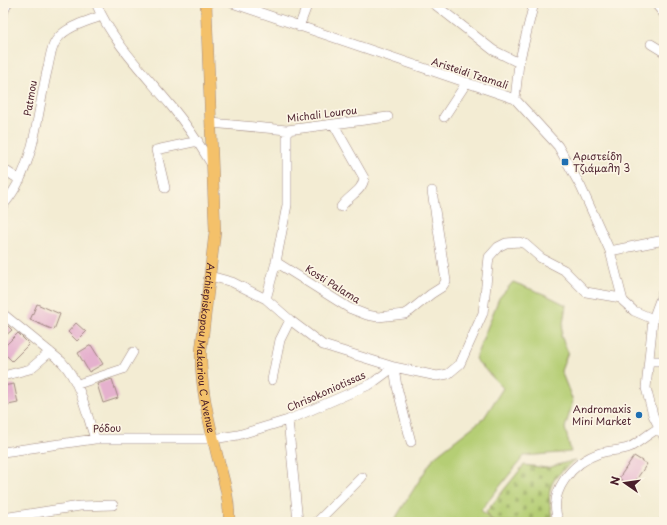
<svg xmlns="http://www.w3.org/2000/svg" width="667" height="525" font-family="'Playpen Sans',sans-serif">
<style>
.green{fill:#b5ce74;stroke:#807650}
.cemetery{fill:url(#cemetery-stones);stroke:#807650}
.building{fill:#e5b1ce}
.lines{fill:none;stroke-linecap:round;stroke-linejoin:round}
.minor-casing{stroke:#9e867f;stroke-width:10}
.major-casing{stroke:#9e867f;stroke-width:12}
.minor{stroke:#fff;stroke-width:9}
.major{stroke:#f4c16a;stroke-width:11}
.poi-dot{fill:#1f6fb2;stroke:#fcf5e5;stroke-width:1.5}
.labels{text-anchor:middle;stroke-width:3.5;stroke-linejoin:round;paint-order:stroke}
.street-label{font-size:10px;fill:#4a1f2b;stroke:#fcf5e5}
.poi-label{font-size:10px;fill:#4a1f2b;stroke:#fcf5e5;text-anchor:start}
</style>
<defs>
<pattern id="cemetery-stones" width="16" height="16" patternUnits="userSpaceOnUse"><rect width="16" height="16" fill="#b5ce74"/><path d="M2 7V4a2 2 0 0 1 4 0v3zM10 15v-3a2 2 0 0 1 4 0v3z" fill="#9db065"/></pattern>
</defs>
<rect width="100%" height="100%" fill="#fcf5e5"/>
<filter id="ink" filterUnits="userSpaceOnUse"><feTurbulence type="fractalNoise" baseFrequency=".025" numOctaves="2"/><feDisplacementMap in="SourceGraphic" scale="8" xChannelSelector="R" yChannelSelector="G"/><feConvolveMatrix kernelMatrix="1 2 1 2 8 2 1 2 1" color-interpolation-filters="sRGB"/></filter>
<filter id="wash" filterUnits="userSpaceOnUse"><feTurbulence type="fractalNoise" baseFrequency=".012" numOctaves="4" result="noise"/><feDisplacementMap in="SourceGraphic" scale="16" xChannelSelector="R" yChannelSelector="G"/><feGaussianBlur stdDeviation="0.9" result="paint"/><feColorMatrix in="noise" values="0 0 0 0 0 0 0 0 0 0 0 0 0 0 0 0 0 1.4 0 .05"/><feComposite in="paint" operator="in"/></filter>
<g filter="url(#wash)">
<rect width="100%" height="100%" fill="#f3ecd3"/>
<path class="green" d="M513,282L546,295L566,305L561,336L568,352L561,371L573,401L565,428L571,452L524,456L481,510L493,522H393L434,457L484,418L503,388L475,359L499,298Z"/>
<path class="cemetery" d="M575,460C547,482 546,488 553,522H493L486,512L524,465L547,468Z"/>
<g id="blocks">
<path class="building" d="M37,304L60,314L54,330L30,320Z
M3,321L12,330L3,338Z
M76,323L86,332L77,341L68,332Z
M18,333L29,344L12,361L3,352V348Z
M91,345L103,364L89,372L78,353Z
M112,379L118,398L103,403L97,384Z
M14,384L18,403L3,406V386Z
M634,456L647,464L631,487L619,478Z"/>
</g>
</g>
<g filter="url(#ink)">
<use href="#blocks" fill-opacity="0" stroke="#9e867f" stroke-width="1"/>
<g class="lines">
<g class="minor-casing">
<path id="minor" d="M96,3C112,42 145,74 172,107C187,125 200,145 212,165
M232,3L515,99L558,146L581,187L610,251L623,301L634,311L653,319
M433,3L493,50L519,63
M655,3L664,14
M3,13L7,4
M299,27L308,3
M651,44L664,52
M515,99L519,63L534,3
M444,117L467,82
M211,123L287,130L388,117
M334,125L364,178C363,191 348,196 341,207
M3,169L20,180
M165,188L156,150L198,141
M3,205C9,199 13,192 17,185C37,148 38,107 48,67C50,58 51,46 58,38C68,26 86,22 101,16
M610,251L664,240
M276,262L349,308L367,315L378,317L405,314L410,311L431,294L442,287L446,281L432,191
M210,276L232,282L266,299L290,320L323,345L394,367L437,376L448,374L460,364L483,313L489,257L498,247L506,243L519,242L525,244L541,258L564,270L586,292L621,298
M664,289L653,319L646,388L653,415L664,437
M266,299L276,262L287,205V130
M3,314L62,362C81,383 86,412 95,439
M649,361H664
M394,367L397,387L411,442
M3,376L30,369L50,352
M272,380L280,340L290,320
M78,384L123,369L133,352
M288,420L298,522
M3,452L95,439H213L238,435L288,420L371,384L394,367
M3,518L80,506L113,505
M317,522L362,477
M559,522C546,492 573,462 600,453C610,450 621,451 630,447C640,442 649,433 659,428
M663,522L664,521"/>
</g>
<g class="major-casing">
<g id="major">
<path id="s1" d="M206,3L215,231L201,351C200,387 209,421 217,455C223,477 230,499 229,522"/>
</g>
</g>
<use href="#minor" class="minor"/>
<use href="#major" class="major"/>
</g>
</g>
<g class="poi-dot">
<rect x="561" y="158" width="8" height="8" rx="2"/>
<circle cx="639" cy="415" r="4"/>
</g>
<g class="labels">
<g class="street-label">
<text transform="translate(470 73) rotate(18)" y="4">Aristeidi Tzamali</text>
<text transform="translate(30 98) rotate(-80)" y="4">Patmou</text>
<text transform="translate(322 114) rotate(-7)" y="4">Michali Lourou</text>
<text transform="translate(333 284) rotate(32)" y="4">Kosti Palama</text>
<text dy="4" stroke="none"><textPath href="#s1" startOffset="346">Archiepiskopou Makariou C Avenue</textPath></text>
<text transform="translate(326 391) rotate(-24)" y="4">Chrisokoniotissas</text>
<text transform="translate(107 428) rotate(-2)" y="4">Ρόδου</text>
</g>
<g class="poi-label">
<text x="573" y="160">Αριστείδη<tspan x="573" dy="12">Τζιάμαλη 3</tspan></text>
<text x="631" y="413" text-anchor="end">Andromaxis<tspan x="631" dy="12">Mini Market</tspan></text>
</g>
</g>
<rect width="667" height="525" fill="none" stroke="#fcf5e5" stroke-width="16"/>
<g transform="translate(625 483) rotate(283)" stroke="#fcf5e5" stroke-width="3" paint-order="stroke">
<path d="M0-3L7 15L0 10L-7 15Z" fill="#4a1f2b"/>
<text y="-6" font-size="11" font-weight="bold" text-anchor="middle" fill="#4a1f2b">N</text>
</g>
</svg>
